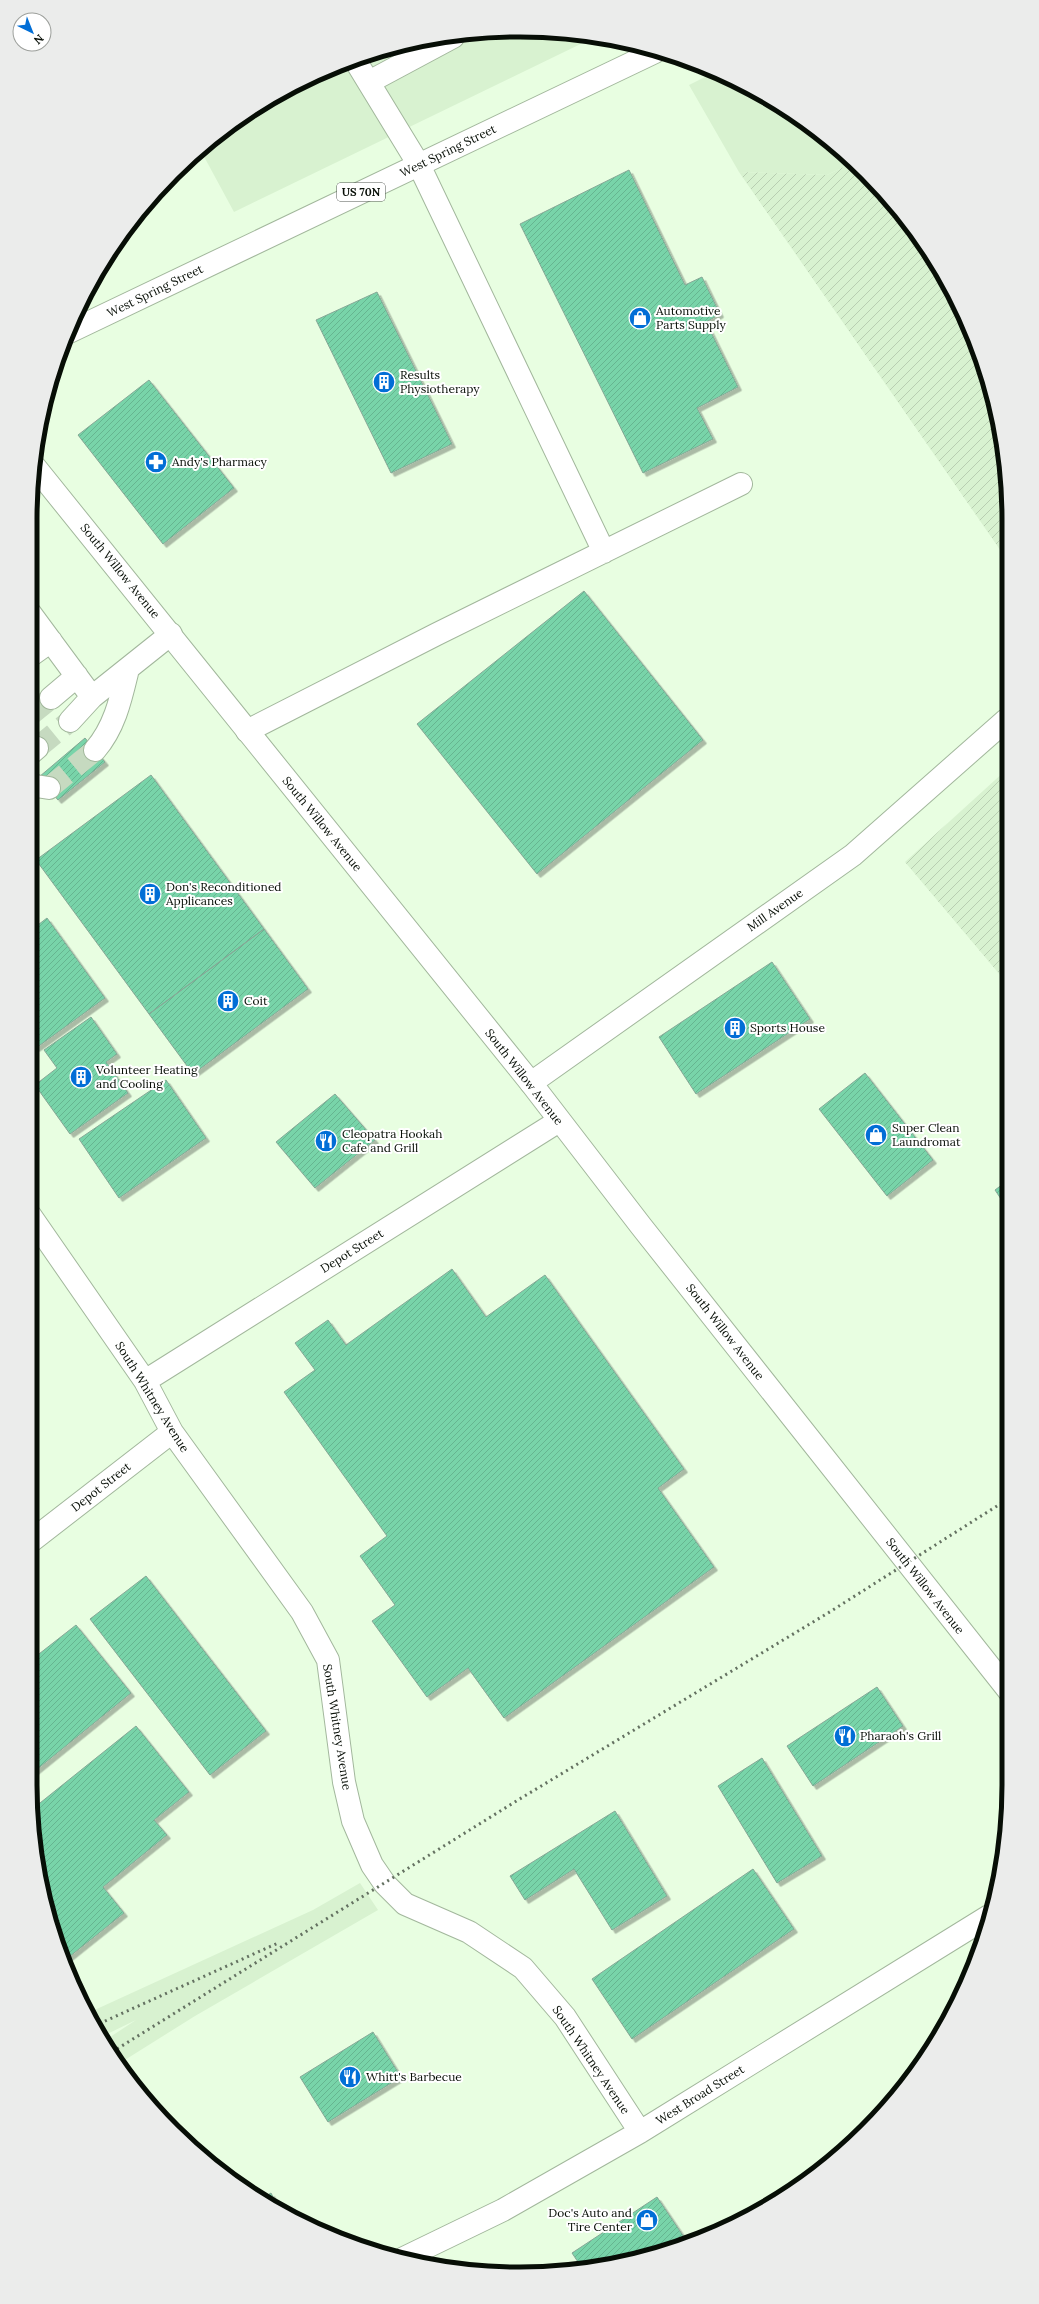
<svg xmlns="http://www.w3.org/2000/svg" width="1039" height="2304" font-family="Lora,serif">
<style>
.built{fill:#d8f2d0}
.industrial{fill:url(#industrial-furrows)}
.building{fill:url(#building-hatch);stroke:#86a796;filter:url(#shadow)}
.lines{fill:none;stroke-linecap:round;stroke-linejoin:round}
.minor-tunnel{stroke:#c6dac0;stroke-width:22;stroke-dasharray:22 11;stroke-linecap:butt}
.minor-casing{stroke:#a2b79c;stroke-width:24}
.major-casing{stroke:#a2b79c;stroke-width:24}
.minor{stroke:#fff;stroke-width:22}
.major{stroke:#fff;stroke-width:22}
.rail{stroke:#647161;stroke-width:3;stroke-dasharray:2 4;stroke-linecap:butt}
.labels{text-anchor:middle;stroke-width:4;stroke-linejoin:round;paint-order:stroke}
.shield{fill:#fff;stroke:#515651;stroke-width:1}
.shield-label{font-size:11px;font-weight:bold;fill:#070e06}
.street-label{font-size:12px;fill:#070e06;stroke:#fff}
.poi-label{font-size:12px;fill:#070e06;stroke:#fff;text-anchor:start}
.rim{fill:none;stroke:#070e06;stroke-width:5}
</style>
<defs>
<pattern id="industrial-furrows" width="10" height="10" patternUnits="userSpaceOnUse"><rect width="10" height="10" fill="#d8f2d0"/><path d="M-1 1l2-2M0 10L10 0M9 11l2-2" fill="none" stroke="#b8ceb1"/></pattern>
<pattern id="building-hatch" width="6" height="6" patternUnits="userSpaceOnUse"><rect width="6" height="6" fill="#78d4a9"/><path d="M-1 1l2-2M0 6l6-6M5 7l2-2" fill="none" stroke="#66b590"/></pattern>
<filter id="shadow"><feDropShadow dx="3.5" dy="3.5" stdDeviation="0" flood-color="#0004"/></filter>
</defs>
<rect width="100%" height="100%" fill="#e8fee1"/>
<path class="built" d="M519,30L595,37L234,212L201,151L247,113L332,67L424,39Z
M715,72L817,131L850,164L827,175L739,172L689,85Z
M360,1883L378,1910L195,2016L120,2063L104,2041L136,2020L101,2037L95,2029L88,2013L313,1910Z"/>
<path class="industrial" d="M850,164L908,221L972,332L1005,455V557L739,172L827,175Z
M1006,770V982L905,862Z"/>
<path class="building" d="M629,170L685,285L702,277L720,314L706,322L738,387L697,408L713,439L643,473L520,224Z
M377,292L452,444L391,473L316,320Z
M149,380L234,488L163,544L78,435Z
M584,591L703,740L537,874L417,724Z
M85,738L105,762L58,800L39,777Z
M151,775L264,929L149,1014L36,860Z
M47,918L105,998L36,1048L30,1039V931Z
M264,929L308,989L193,1074L149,1014Z
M772,962L810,1019L696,1094L659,1037Z
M91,1017L117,1054L106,1062L128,1093L70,1134L35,1085L57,1068L44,1050Z
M865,1073L933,1160L887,1196L819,1109Z
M166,1080L206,1138L119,1198L79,1139Z
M335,1094L375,1140L315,1188L276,1142Z
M1007,1181V1208L995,1190Z
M452,1269L486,1317L545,1275L684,1469L658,1488L714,1567L504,1718L468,1668L427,1697L372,1621L395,1605L360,1556L387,1536L284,1392L315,1370L295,1343L328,1320L346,1345Z
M146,1576L266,1731L210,1775L90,1619Z
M76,1625L131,1693L30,1775V1661Z
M877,1687L903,1726L813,1786L787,1746Z
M136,1726L189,1792L154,1820L167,1835L103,1887L124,1913L64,1961L56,1942L39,1880L32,1803L35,1807Z
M762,1758L822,1856L777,1883L718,1786Z
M615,1811L667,1896L612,1930L574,1869L525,1900L510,1876Z
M753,1869L794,1929L632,2039L592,1979Z
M373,2032L401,2077L328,2122L300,2077Z
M271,2193L281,2212L261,2199Z
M657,2197L688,2243L615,2265L582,2268L572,2253Z"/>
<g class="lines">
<path class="minor-tunnel" d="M30,715L51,698
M37,748L70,721
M49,788L95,750"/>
<g class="minor-casing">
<path id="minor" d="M355,60L419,165L604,552
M369,82L453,37
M30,613L92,697
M30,656L51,641
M51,698L77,676
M70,721L92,697L171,634
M247,731L437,634L741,484
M95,750C115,727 121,698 128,669
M30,754L37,748
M30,783L36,786L49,788
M531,1083L853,855L1006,720
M30,1215L145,1381L172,1432L302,1612L328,1660L344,1782L353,1821L372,1865L385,1884L405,1904L469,1932L523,1968L565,2017L640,2132
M145,1381L559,1121
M30,1542L172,1432
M404,2258L503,2210L640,2132L989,1916"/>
</g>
<g class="major-casing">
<path id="major" d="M67,333L655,52
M35,467L531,1083L641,1226L1009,1691"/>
</g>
<use href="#minor" class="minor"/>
<use href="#major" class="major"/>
<path class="rail" d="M94,2026L278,1943
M112,2052L518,1800L828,1613L1008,1499"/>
</g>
<defs>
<g id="shop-disc" transform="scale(1.15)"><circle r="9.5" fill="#016ed6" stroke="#fff"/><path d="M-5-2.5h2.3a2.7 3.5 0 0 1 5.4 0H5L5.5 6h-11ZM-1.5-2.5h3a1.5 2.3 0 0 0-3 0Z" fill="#fff"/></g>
<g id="building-disc" transform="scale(1.15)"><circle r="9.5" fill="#016ed6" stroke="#fff"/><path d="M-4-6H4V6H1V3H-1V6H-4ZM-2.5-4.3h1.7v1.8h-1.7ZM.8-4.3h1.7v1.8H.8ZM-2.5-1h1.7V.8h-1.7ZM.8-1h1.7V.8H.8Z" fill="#fff"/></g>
<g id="pharmacy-disc" transform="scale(1.15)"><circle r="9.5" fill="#016ed6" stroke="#fff"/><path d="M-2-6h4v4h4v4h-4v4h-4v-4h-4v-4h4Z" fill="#fff"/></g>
<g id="restaurant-disc" transform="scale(1.15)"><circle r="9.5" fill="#016ed6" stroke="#fff"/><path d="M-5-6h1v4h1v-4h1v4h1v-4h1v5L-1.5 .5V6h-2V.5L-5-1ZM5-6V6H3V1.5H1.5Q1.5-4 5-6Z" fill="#fff"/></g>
</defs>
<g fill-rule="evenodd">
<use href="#shop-disc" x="640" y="318"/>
<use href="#building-disc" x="384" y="382"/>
<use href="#pharmacy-disc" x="156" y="462"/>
<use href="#building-disc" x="150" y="894"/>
<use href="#building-disc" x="228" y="1001"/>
<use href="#building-disc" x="735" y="1028"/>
<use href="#building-disc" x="81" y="1077"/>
<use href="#shop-disc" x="876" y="1135"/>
<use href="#restaurant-disc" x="326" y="1141"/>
<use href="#restaurant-disc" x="845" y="1736"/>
<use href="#restaurant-disc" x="350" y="2077"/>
<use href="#shop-disc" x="647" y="2220"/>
</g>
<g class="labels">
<rect class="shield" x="337" y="183" width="48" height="18" rx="3"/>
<g class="shield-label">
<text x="361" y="196">US 70N</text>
</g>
<g class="street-label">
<text transform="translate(448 151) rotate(-26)" y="4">West Spring Street</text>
<text transform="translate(155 291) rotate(-26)" y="4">West Spring Street</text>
<text transform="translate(120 571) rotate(51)" y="4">South Willow Avenue</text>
<text transform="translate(322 824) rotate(51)" y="4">South Willow Avenue</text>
<text transform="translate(775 910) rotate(-35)" y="4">Mill Avenue</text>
<text transform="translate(524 1077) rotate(52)" y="4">South Willow Avenue</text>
<text transform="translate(352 1251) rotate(-32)" y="4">Depot Street</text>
<text transform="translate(725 1332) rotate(52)" y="4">South Willow Avenue</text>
<text transform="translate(152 1397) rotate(58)" y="4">South Whitney Avenue</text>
<text transform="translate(101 1487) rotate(-38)" y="4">Depot Street</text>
<text transform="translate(925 1586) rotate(52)" y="4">South Willow Avenue</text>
<text transform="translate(337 1727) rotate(81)" y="4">South Whitney Avenue</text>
<text transform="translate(591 2060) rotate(56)" y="4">South Whitney Avenue</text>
<text transform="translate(700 2095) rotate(-32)" y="4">West Broad Street</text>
</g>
<g class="poi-label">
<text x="656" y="315">Automotive<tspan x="656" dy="14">Parts Supply</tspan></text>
<text x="400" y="379">Results<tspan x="400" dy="14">Physiotherapy</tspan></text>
<text x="172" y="466">Andy's Pharmacy</text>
<text x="166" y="891">Don's Reconditioned<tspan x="166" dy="14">Applicances</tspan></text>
<text x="244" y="1005">Coit</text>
<text x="750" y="1032">Sports House</text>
<text x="96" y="1074">Volunteer Heating<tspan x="96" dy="14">and Cooling</tspan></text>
<text x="892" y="1132">Super Clean<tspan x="892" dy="14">Laundromat</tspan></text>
<text x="342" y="1138">Cleopatra Hookah<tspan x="342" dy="14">Cafe and Grill</tspan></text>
<text x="860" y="1740">Pharaoh's Grill</text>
<text x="366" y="2081">Whitt's Barbecue</text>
<text x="632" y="2217" text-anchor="end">Doc's Auto and<tspan x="632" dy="14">Tire Center</tspan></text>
</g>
</g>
<path d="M0 0H1039V2304H0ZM519 37H520A482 482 0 0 1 1002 519V1785A482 482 0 0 1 520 2267H519A482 482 0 0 1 37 1785V519A482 482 0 0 1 519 37Z" fill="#ebeceb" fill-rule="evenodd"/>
<path class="rim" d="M519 37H520A482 482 0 0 1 1002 519V1785A482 482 0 0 1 520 2267H519A482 482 0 0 1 37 1785V519A482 482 0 0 1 519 37Z"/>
<g transform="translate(32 32) rotate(137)"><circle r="19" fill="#ffffff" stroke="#9c9f9b"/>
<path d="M0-3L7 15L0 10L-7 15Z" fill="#016ed6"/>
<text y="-6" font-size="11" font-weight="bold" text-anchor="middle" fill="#070e06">N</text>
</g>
</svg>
